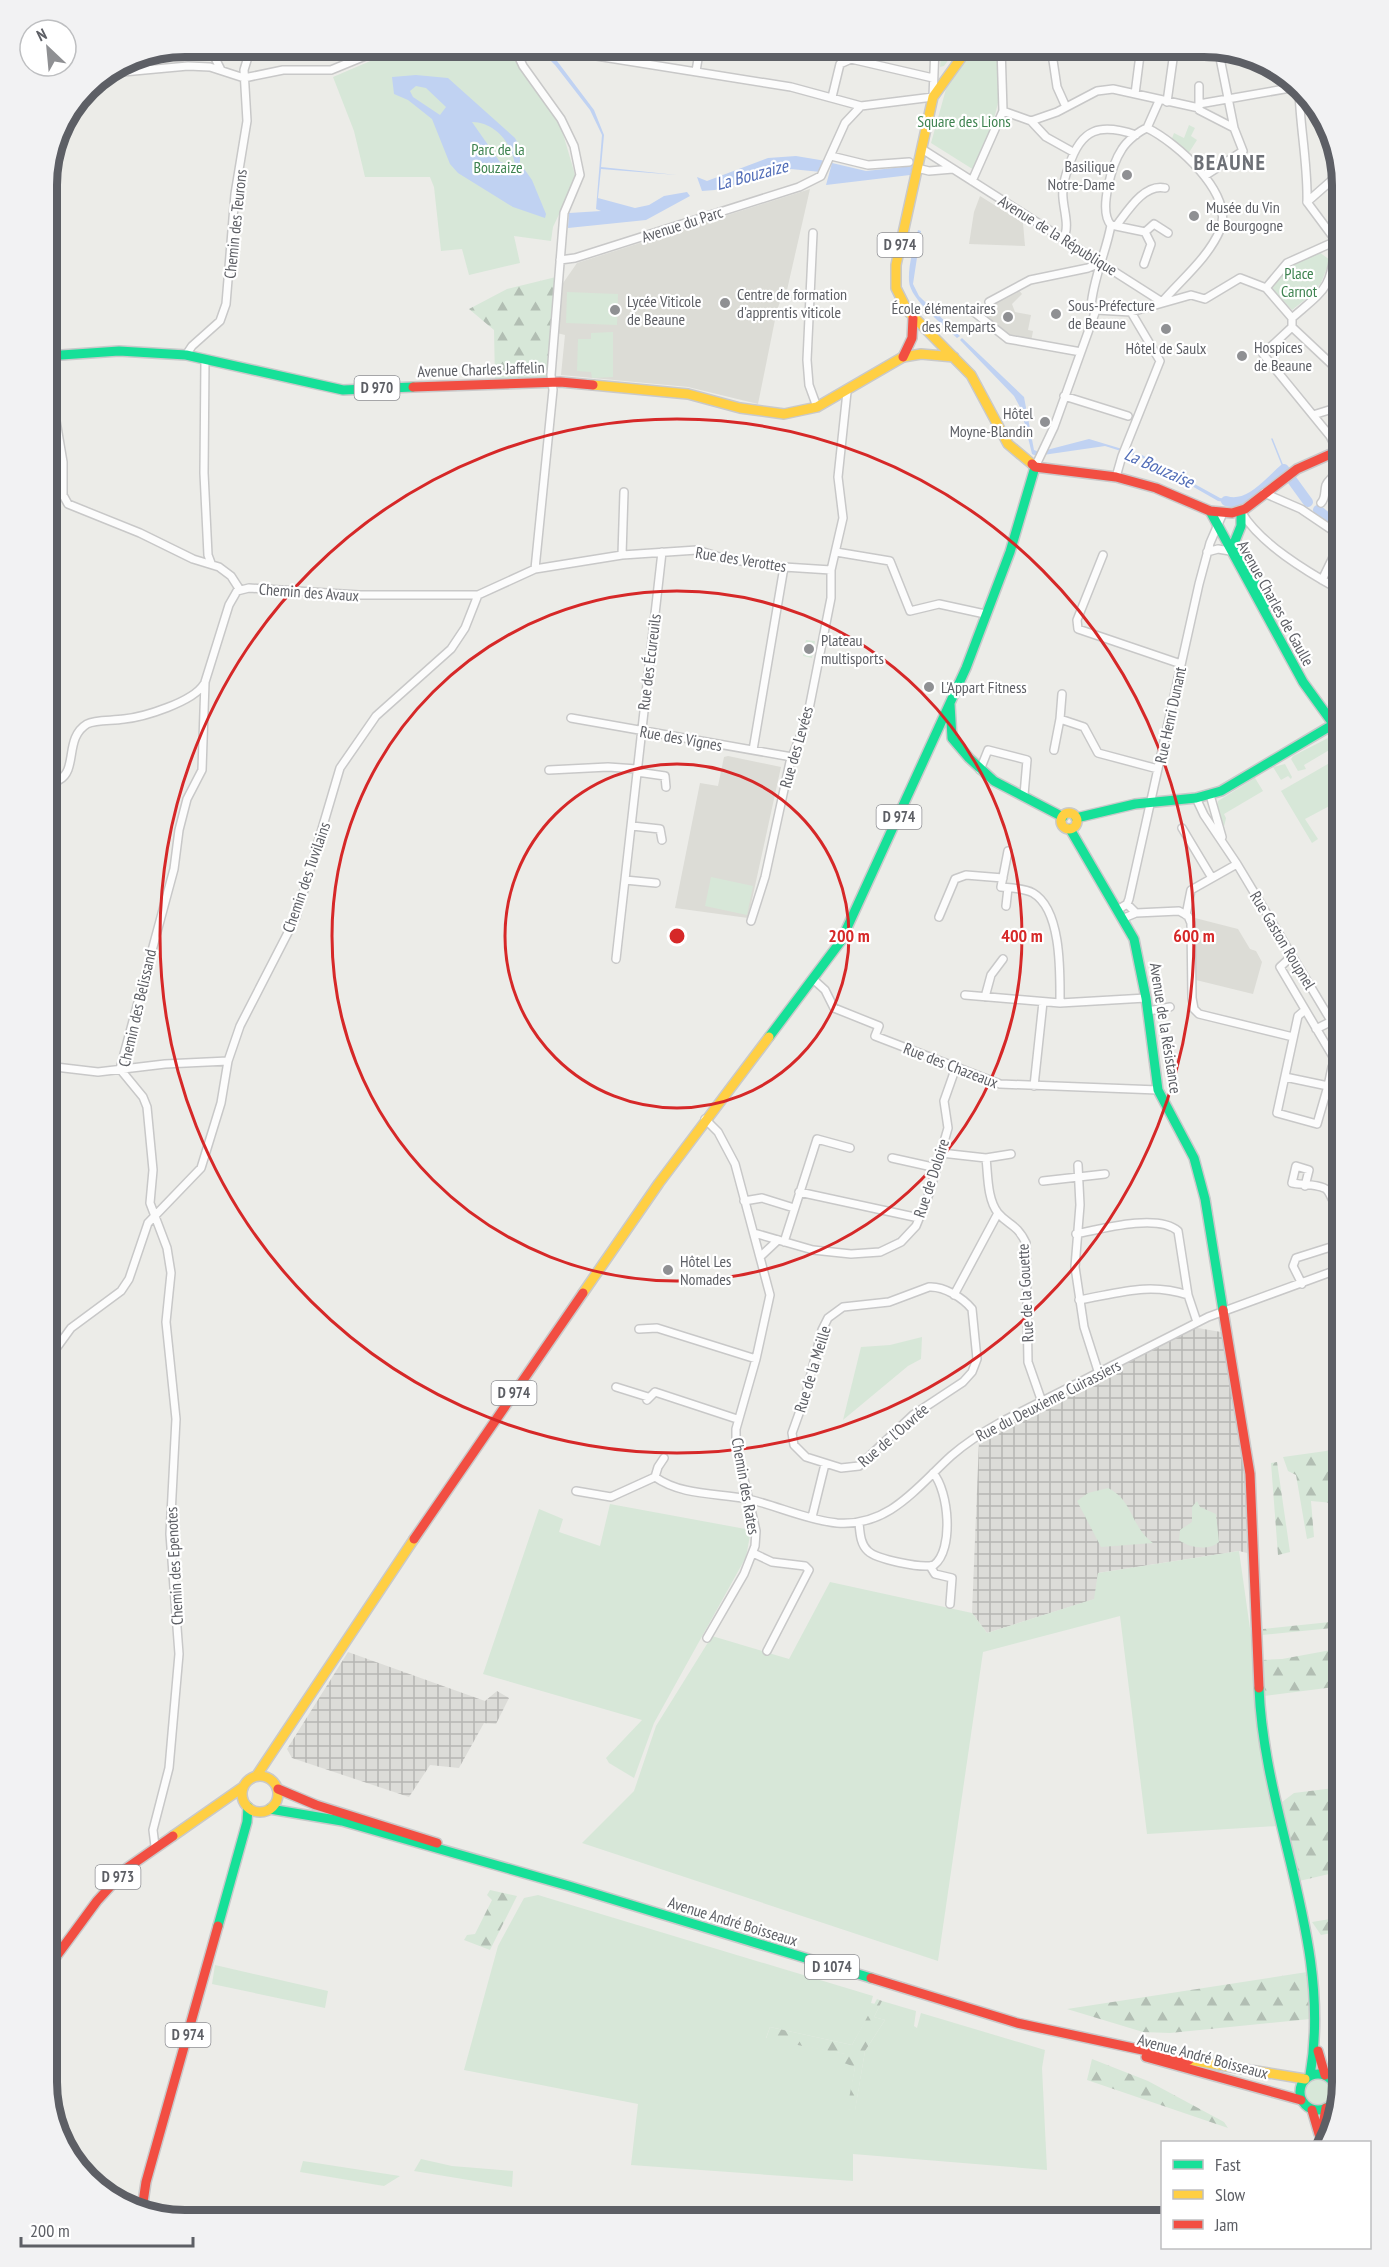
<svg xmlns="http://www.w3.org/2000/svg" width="1389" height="2267" font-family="'PT Sans Narrow',sans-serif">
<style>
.industrial{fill:url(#industrial-grid)}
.education{fill:#dcdcd6}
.green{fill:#d7e7d8}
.forest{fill:url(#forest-firs)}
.water{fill:#c0d2f2;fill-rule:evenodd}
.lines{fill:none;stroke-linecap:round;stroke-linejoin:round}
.stream{stroke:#c0d2f2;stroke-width:1.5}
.river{stroke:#c0d2f2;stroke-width:10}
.street-casing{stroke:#c8c8c8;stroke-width:10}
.fast-casing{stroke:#c9c9ca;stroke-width:12}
.slow-casing{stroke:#c9c9ca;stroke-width:12}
.jam-casing{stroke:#c9c9ca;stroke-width:12}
.street{stroke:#fcfcfc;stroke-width:7}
.fast{stroke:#16e098;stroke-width:9}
.slow{stroke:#ffcf43;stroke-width:9}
.jam{stroke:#f24e42;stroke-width:9}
.ring{fill:none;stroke:#d62828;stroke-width:3}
.poi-dot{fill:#8f9093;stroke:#fff;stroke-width:2}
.labels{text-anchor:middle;stroke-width:4.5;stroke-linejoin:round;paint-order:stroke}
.shield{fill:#fff;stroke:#8e8f93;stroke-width:1.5}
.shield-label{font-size:15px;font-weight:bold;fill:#5d5f65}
.park-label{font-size:16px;fill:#3e8350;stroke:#fff}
.poi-label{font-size:16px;fill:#5d5f65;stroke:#fff;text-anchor:start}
.street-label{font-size:16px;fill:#5d5f65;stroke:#fff}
.water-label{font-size:18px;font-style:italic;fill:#526eb8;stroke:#fff}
.district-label{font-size:22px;font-weight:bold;letter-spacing:1.5px;fill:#6e7177;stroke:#fff}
.rim{fill:none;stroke:#5d5f65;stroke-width:8}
.centre{fill:#d62828;stroke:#fff;stroke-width:3}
.ring-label{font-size:18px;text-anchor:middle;font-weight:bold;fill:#d62828;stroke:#fff;stroke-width:4.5;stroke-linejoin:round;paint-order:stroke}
</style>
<defs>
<pattern id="industrial-grid" width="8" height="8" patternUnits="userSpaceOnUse" patternTransform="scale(1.5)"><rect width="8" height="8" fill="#dcdcd8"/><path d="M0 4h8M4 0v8" fill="none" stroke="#b6b6b3"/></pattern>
<pattern id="forest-firs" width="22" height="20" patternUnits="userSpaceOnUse" patternTransform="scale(1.5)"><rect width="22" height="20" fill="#d7e7d8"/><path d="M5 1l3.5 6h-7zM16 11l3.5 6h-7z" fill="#b2beb3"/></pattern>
</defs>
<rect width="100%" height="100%" fill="#ecece8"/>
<path class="industrial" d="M1192,1327L1221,1332L1245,1462L1247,1553L1239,1551L1098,1573L1095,1599L987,1633L972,1613L979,1441Z
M348,1652L485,1701L497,1691L509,1698L496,1724L484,1723L459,1768L430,1765L409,1797L292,1758L287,1749Z"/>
<path class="education" d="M810,189L787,290L785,289L777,310L758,404L688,387L561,375L565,335L557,333L561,286L577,263Z
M980,196L1023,223L1025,246L969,244L974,212Z
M1018,289L1022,294L1012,304L1015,312L1031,315L1028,330L1033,331L1031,342L1011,338L987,318L982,310Z
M728,756L781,767L748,918L675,908L700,783L718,786L724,757Z
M1195,918L1238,929L1250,949L1256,951L1262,962L1253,994L1196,980Z"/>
<path class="green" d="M403,47H450L476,54L510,51L561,127L576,178L553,227L551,241L514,236L520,263L469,275L462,249L441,251L434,187L430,177H365L354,131L333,77Z
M942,47H958L944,66L940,67Z
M976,47H997C1010,85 990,135 974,170L931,143L946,89Z
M1189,125L1195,128L1191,136L1197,140L1188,154L1171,141L1174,133L1184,138Z
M1319,252L1330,260L1321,283L1312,293L1314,298L1311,301L1307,298L1292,310L1270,286L1293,264Z
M567,292L618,294L617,325L566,323Z
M613,332V377L592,378L591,372L577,371L578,339H591V333Z
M806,640L815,641L812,658L803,656Z
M1330,737L1338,738L1340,751L1334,753L1331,749L1304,765L1306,769L1298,771L1291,759L1293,756Z
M1340,757L1342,759V787L1334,795L1337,802L1305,819L1318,839L1312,843L1281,791Z
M1285,764L1292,777L1291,779L1288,776L1281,780L1273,767Z
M1255,778L1263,791L1224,814L1226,818L1224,827L1217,808L1218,801Z
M711,877L753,886L747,915L705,906Z
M922,1337L921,1359L908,1366L843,1420L861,1347L890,1345Z
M1108,1488C1134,1501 1130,1526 1153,1543L1101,1547L1077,1501L1088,1493Z
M1197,1501L1200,1507L1216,1514L1219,1542C1209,1551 1189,1548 1179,1540L1180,1530L1192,1522V1507Z
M610,1504L751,1530L746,1557L654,1723L634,1778L609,1763L606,1758L642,1720L483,1674L539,1509L563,1519L559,1532L600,1546Z
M1239,1551L1278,1826L1147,1834L1120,1616L983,1652L938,1961L582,1843L634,1791L656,1726L712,1636L789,1659L830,1582L972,1613L987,1633L1094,1599L1098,1573Z
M538,1895L873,1996L871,2003L875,2004L852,2045L770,2027L766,2038L846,2054L855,2067L848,2109L855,2110L865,2051L885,2020L874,2017L882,2001L916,2011L914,2026L917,2028L921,2013L1045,2050L1042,2068L1047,2170L853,2154V2181L631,2165L638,2104L464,2070L498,1946L524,1898Z
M215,1965L328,1991L325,2008L212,1984Z
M1305 2093a13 13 0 1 1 26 0a13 13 0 1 1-26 0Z
M421,2159L452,2166L513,2171L512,2187L414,2171Z
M303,2161L400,2176L384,2186L300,2172Z"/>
<path class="forest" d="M556,277L548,379L495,381L494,330L469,309L507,289Z
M1333,1450L1340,1493L1342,1495V1519L1338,1518L1333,1503L1311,1501L1314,1537L1307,1539L1296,1475L1288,1471L1283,1457Z
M1277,1462L1290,1552L1278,1555L1271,1463Z
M1342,1616V1627L1262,1635L1263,1629L1330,1622Z
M1342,1648V1686L1264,1696L1262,1660L1282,1659Z
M1342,1787V1871L1299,1881L1282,1802L1294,1793Z
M490,1890L517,1896L490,1950L464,1940L467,1935L475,1934L492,1900L487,1895Z
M1342,1917V1931L1321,1935L1312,1922Z
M1307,1972L1310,2019L1170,2033L1143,2032L1067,2009Z
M877,1999L882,2001L874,2017L885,2020L865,2051L855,2111L847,2109L855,2067L844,2063L845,2054L766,2039L770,2027L852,2045Z
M1092,2059L1148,2081L1224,2122L1228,2128L1087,2080Z"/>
<path class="water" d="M542,52H547L552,58L554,57L594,110L604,135L601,167L677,175L601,169L598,198L635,208L649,205L664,196L687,192L690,196L646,220L568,228L569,213L601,211L596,209L602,135L590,110L555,65Z
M416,75L448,78L515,138L520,148V163L532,180L546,214L545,218L513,207L458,173L450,164L432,119L408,100L394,94L392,77ZM416,86L426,88L446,107L440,115L413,97L410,91ZM472,122C495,122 513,144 515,166L500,162Z
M796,156L826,161L821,172L791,169L715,190L702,191L697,177L707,181L768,158Z
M832,163L866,171L912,166L910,175L826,185Z
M918,230L921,231L913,284L919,296L960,336L957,338C944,325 910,300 909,281C908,265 914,246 918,230Z
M962,338L1024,397L1034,450L1039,452L1089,439L1142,455L1220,498L1237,501L1238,504L1218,501L1143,458L1105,446L1036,456L1032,454L1021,409L1014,396L960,340Z"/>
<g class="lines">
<path class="stream" d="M1272,439L1284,469"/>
<path class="river" d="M1226,501C1249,508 1269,482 1284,469L1308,502
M1318,510L1339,527"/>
<g class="street-casing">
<path id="street" d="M205,47L214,56L221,70
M465,47L478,51L514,47L584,54L791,87L861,106L933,97L935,47
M514,47L523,66L561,119L574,146L580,175L564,213L551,375L553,390L535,569
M1051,47L1057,87L1066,107
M1146,47L1193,56L1232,53
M602,57L606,47
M696,71L700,47
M1199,86V104
M1299,90C1300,128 1308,164 1307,202
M82,94L112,74L123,72L188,66L210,67L244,78L283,70H331L387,47
M1135,94L1141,47
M832,97L840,64L851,59L933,78
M1167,102L1174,52
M1003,111L1031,121L1057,112L1097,91L1113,89L1199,108
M1031,121L1046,137L1073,152
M1147,128C1176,142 1235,194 1220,230C1208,258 1181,280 1162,302
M1147,128L1159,101
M1234,128L1199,110V104L1296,87
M922,149L1162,302
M831,156L868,165L909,162
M917,168L929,171L953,169
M1206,175L1243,151L1234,128L1218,48
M972,181L1003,111L1001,47
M1307,202L1336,241
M1307,202L1340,173
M1111,225C1098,211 1112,164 1122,149C1127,141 1139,131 1147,128
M1111,225L1116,226C1127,212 1144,183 1165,188
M1116,226L1145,232L1151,244L1144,264
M1145,232L1154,224L1168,233
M813,233L807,360L809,385L817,407
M1063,239C1070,227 1064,212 1063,198C1062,188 1065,176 1069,166C1081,128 1100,123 1136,135
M1334,239L1342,230
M560,260L575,258L799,187L821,176L845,123L861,106
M1266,288L1287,263L1336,241H1342
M989,302L1030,280L1088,268L1100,263
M1096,310L1131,312L1191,295L1205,299L1240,278L1266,288L1292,318
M1096,310L1091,307C1093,278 1106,253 1111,225
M974,312L1008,339L1081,352
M1292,318V327L1263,354L1330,436C1336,448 1342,460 1335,473C1333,478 1328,480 1326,485C1324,492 1326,498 1321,503
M1292,318C1324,290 1332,289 1335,243
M1292,327L1342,374
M186,355L192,346L220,321L226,304L235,194L247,121L244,70L251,47
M50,356L49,410L55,415L63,462V495L68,504L140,533L193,559L219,567L231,576L240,590
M205,359L204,473L208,555L211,563
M1064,396L1128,416
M1313,415L1342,406
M1035,467L1054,427L1096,310
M1116,477L1122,456L1160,361L1131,312
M1264,493L1301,509L1338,534V589
M1242,513C1261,544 1306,571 1338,589L1342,594
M836,552L890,561L910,611L939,604L985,614
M1207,552L1218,549L1230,551
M622,555L624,492
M1103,555L1077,620L1078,629L1181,664
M1322,580L1338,547
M571,718L792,757
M1060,719L1062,694
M753,750L784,567
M1054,750L1060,719L1084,727L1098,753L1158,769
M549,770L608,767L637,769
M980,770L988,750L1027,760L1024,795
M637,772L665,776L666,787
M47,779L59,780C78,770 64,738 87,724C96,719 113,721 124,719C144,717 193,702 204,684
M1210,795L1222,837
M1196,798L1204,815L1237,864L1342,1039
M632,826L660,829L662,840
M1182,828L1212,878
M1008,851L1001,887C1012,888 1024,888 1033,893C1062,910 1060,974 1060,1003
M625,880L656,883
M1006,906L1008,888
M1119,909L1127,904L1129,899L1199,584L1210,543L1223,513
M1136,913L1179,911L1188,916L1191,923L1192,998L1194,1009L1199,1014L1293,1037
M1186,915L1191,890L1237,864
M939,917L955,879L966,875L1003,878
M1124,918L1136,913L1127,904
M751,921L765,877L790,762L807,719L831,598V570L843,518L838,477L847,392
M1292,956L1280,967L1342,1072
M616,959L662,552
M814,980L825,990L834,1008L879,1026L875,1036L1000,1084L1158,1090
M965,995L1060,1003L1146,998
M985,997L991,975L1003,959
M1305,1010L1298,1016L1277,1113L1317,1124L1328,1086
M1148,1011L1170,1007
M1316,1029L1332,1021
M47,1066L98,1072L165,1064L228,1061
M120,1069L174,869L179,830L187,799L202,770L205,682L229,605L237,591L249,588L359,595H478L535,569L622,555L697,550L726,559L784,567L831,570
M120,1069L143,1097L147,1107L153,1170L150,1203L167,1248L171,1273L166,1322L176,1419L170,1534L179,1654L169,1768L153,1830L155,1846
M1285,1077L1328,1086L1332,1067L1336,1063
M1034,1086L1043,1002
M705,1119L718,1132L735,1164L770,1295L756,1359L736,1429V1445L756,1531L755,1546L744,1574L707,1638
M941,1153L986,1158L1011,1154
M892,1158L937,1168
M986,1158C988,1175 987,1199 998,1213C1009,1226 1016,1223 1026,1243L1028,1362L1042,1402
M1078,1165L1080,1205L1075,1267L1084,1327L1099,1374
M1043,1181L1105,1174
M1305,1186L1309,1170L1296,1166L1292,1183C1300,1185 1321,1184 1327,1190C1330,1193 1332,1200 1335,1204L1342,1206
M799,1192L919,1218
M744,1201L762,1198L794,1208
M754,1233L813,1250L851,1254L880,1252L901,1242L916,1226L929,1194L948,1128L944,1101L956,1067
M1076,1234C1100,1229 1158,1213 1178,1231L1188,1295L1197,1322
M784,1242L817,1139L850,1148
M761,1256L778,1240
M1302,1284L1293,1266L1296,1258L1334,1246L1338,1249L1342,1263
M929,1287C944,1286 963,1298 972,1309L977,1359L972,1372L963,1382L913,1415L859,1466L841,1468L806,1457L794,1445L792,1433L806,1394L822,1330L828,1318L843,1307L889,1302Z
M954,1295L998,1213
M1079,1300C1119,1293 1149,1282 1188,1295
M639,1329L657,1328L756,1359
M47,1361L71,1328L121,1291L129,1279L148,1223L201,1168L221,1103L228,1061L240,1026L296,917L340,768L376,716L451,649L465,628L478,595
M616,1387L648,1397
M647,1400L655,1392L737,1419
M664,1458L658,1467L655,1477C682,1496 718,1493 748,1499C778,1506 807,1520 837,1523C889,1527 917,1487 951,1456C967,1442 983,1432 1001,1422L1208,1317L1342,1268
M576,1491L611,1497L655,1477
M812,1517L825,1464
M859,1523C860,1532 860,1544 868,1551C876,1559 922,1569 934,1565C954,1550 949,1491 933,1473
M753,1553L772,1562L805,1566L809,1570L767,1651
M930,1566L935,1574L952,1578L950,1604"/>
</g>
<g class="fast-casing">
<path id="fast" d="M47,356L119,351L186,355L343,390L413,387
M1210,511L1303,682L1342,736
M1241,511V526L1235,541L1265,604
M950,704L952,738L969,758L994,781L1063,817
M1076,818L1135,804L1196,798L1221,791L1339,721
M1070,829L1134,939L1146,998L1158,1090L1194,1158L1205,1199L1223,1310
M769,1037L841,941L966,668L1010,552L1035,467
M1259,1688C1264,1819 1333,1943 1310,2075
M270,1809L342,1821L569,1886L871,1978
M218,1926L247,1822L248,1807
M1300 2092a18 18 0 1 1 36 0a18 18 0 1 1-36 0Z"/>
</g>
<g class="slow-casing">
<path id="slow" d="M969,47L933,97L896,265V288L907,310L971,375L1008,444L1032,464
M593,385L688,394L740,408L784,414L817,407L903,357L921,354L954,357
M1061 821a8 8 0 1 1 16 0a8 8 0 1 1-16 0Z
M583,1293L659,1183L769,1037
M257,1775L414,1539
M242 1794a18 18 0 1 1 36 0a18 18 0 1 1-36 0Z
M173,1836L243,1787
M1189,2060L1305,2079"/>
</g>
<g class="jam-casing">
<path id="jam" d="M903,357L912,338L913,318
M413,387L560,382L593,385
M1032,464L1035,467L1116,477L1156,488L1210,511L1232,513L1245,509L1297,469L1342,449
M1223,1310L1250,1474L1259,1688
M414,1539L583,1293
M278,1789L316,1805L437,1843
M47,1969L97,1901L127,1868L173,1836
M871,1978L1017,2023L1189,2060
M1318,2051L1325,2075
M1146,2057L1301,2100
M1312,2110L1319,2134
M1320,2142L1326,2108
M142,2209L146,2182L218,1926"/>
</g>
<use href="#street" class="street"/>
<use href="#fast" class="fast"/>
<use href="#slow" class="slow"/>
<use href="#jam" class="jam"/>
</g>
<g class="ring">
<circle cx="677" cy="936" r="172"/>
<circle cx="677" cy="936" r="345"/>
<circle cx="677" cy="936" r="517"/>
</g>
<g class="poi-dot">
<circle cx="1127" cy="175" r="6"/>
<circle cx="1194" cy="216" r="6"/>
<circle cx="725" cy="303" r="6"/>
<circle cx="615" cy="310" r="6"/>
<circle cx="1056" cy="314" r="6"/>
<circle cx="1008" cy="317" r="6"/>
<circle cx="1166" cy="329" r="6"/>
<circle cx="1242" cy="356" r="6"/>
<circle cx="1045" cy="422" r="6"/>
<circle cx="809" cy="649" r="6"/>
<circle cx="929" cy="687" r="6"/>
<circle cx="668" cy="1270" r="6"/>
</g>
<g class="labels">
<g class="shield">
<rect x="877.5" y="233" width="45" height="24" rx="4.5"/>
<rect x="354.5" y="376" width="45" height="24" rx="4.5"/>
<rect x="876.5" y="805" width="45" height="24" rx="4.5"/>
<rect x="491.5" y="1381" width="45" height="24" rx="4.5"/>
<rect x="95.5" y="1865" width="45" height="24" rx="4.5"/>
<rect x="805" y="1955" width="54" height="24" rx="4.5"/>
<rect x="165.5" y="2023" width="45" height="24" rx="4.5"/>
</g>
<g class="shield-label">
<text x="900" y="250">D 974</text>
<text x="377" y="393">D 970</text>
<text x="899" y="822">D 974</text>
<text x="514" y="1398">D 974</text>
<text x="118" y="1882">D 973</text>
<text x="832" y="1972">D 1074</text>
<text x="188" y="2040">D 974</text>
</g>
<g class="park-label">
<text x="964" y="127">Square des Lions</text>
<text x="498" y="155">Parc de la<tspan x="498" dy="18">Bouzaize</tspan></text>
<text x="1299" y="279">Place<tspan x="1299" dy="18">Carnot</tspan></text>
</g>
<g class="poi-label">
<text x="1115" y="172" text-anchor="end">Basilique<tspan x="1115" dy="18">Notre-Dame</tspan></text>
<text x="1206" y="213">Musée du Vin<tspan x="1206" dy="18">de Bourgogne</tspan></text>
<text x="737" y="300">Centre de formation<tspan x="737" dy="18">d'apprentis viticole</tspan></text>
<text x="627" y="307">Lycée Viticole<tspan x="627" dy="18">de Beaune</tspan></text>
<text x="1068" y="311">Sous-Préfecture<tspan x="1068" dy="18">de Beaune</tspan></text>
<text x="996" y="314" text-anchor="end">École élémentaires<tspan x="996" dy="18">des Remparts</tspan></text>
<text x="1254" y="353">Hospices<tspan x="1254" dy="18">de Beaune</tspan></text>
<text x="1166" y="354" text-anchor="middle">Hôtel de Saulx</text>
<text x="1033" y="419" text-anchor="end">Hôtel<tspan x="1033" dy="18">Moyne-Blandin</tspan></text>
<text x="821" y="646">Plateau<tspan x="821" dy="18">multisports</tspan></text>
<text x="941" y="693">L'Appart Fitness</text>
<text x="680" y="1267">Hôtel Les<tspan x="680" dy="18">Nomades</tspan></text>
</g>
<g class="street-label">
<text transform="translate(235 224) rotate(-84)" y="6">Chemin des Teurons</text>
<text transform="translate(682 224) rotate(-18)" y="6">Avenue du Parc</text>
<text transform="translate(1058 235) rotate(32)" y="6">Avenue de la République</text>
<text transform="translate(481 369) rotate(-2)" y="6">Avenue Charles Jaffelin</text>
<text transform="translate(741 559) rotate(9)" y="6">Rue des Verottes</text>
<text transform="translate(309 592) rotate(4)" y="6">Chemin des Avaux</text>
<text transform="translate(1276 603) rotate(61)" y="6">Avenue Charles de Gaulle</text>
<text transform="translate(649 662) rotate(-83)" y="6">Rue des Écureuils</text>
<text transform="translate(1170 715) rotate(-78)" y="6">Rue Henri Dunant</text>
<text transform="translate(681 738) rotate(10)" y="6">Rue des Vignes</text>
<text transform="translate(796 747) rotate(-74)" y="6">Rue des Levées</text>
<text transform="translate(306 877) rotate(-71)" y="6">Chemin des Tuvilains</text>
<text transform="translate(1283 940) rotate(59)" y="6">Rue Gaston Roupnel</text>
<text transform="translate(137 1008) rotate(-77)" y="6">Chemin des Belissand</text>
<text transform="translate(1166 1028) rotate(81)" y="6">Avenue de la Résistance</text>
<text transform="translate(951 1065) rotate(21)" y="6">Rue des Chazeaux</text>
<text transform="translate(931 1178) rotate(-72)" y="6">Rue de Doloire</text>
<text transform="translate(1025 1293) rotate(-93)" y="6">Rue de la Gouette</text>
<text transform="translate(812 1369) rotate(-73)" y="6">Rue de la Meille</text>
<text transform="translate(1048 1400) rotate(-27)" y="6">Rue du Deuxieme Cuirassiers</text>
<text transform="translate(893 1435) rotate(-41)" y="6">Rue de l'Ouvrée</text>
<text transform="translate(746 1486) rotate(80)" y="6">Chemin des Rates</text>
<text transform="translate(174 1566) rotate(-93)" y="6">Chemin des Epenotes</text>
<text transform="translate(733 1921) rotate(17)" y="6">Avenue André Boisseaux</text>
<text transform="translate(1203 2056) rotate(15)" y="6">Avenue André Boisseaux</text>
</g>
<g class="water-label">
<text transform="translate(752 175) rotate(-15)" y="6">La Bouzaize</text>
<text transform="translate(1159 468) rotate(24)" y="6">La Bouzaise</text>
</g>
<g class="district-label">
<text x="1230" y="170">BEAUNE</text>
</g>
</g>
<path d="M0 0H1389V2267H0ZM185 57H1204A128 128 0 0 1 1332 185V2082A128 128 0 0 1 1204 2210H185A128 128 0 0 1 57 2082V185A128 128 0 0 1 185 57Z" fill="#f2f2f3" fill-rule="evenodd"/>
<path class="rim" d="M185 57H1204A128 128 0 0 1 1332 185V2082A128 128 0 0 1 1204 2210H185A128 128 0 0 1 57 2082V185A128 128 0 0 1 185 57Z"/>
<circle cx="677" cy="936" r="9" class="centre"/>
<g class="ring-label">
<text x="849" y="942">200 m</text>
<text x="1022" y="942">400 m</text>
<text x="1194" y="942">600 m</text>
</g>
<rect x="1161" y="2141" width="210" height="108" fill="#ffffff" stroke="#bebfc1" stroke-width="1.5"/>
<rect x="1173" y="2160" width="30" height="9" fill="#16e098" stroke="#bebfc1" stroke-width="1.5"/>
<text x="1215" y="2171" font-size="18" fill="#5d5f65">Fast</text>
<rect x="1173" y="2190" width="30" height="9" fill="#ffcf43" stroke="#bebfc1" stroke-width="1.5"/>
<text x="1215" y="2201" font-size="18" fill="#5d5f65">Slow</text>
<rect x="1173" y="2220" width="30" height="9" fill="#f24e42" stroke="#bebfc1" stroke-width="1.5"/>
<text x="1215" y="2231" font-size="18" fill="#5d5f65">Jam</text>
<g transform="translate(48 48) rotate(334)"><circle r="28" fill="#ffffff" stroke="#bebfc1" stroke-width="1.5"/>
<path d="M0-4.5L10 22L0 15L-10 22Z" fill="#8f9093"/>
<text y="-9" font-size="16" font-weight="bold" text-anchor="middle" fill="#5d5f65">N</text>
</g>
<path d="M21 2237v9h172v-9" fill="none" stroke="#5d5f65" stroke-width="3"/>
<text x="30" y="2237" font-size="18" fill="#5d5f65" stroke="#ffffff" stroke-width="4.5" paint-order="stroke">200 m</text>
</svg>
